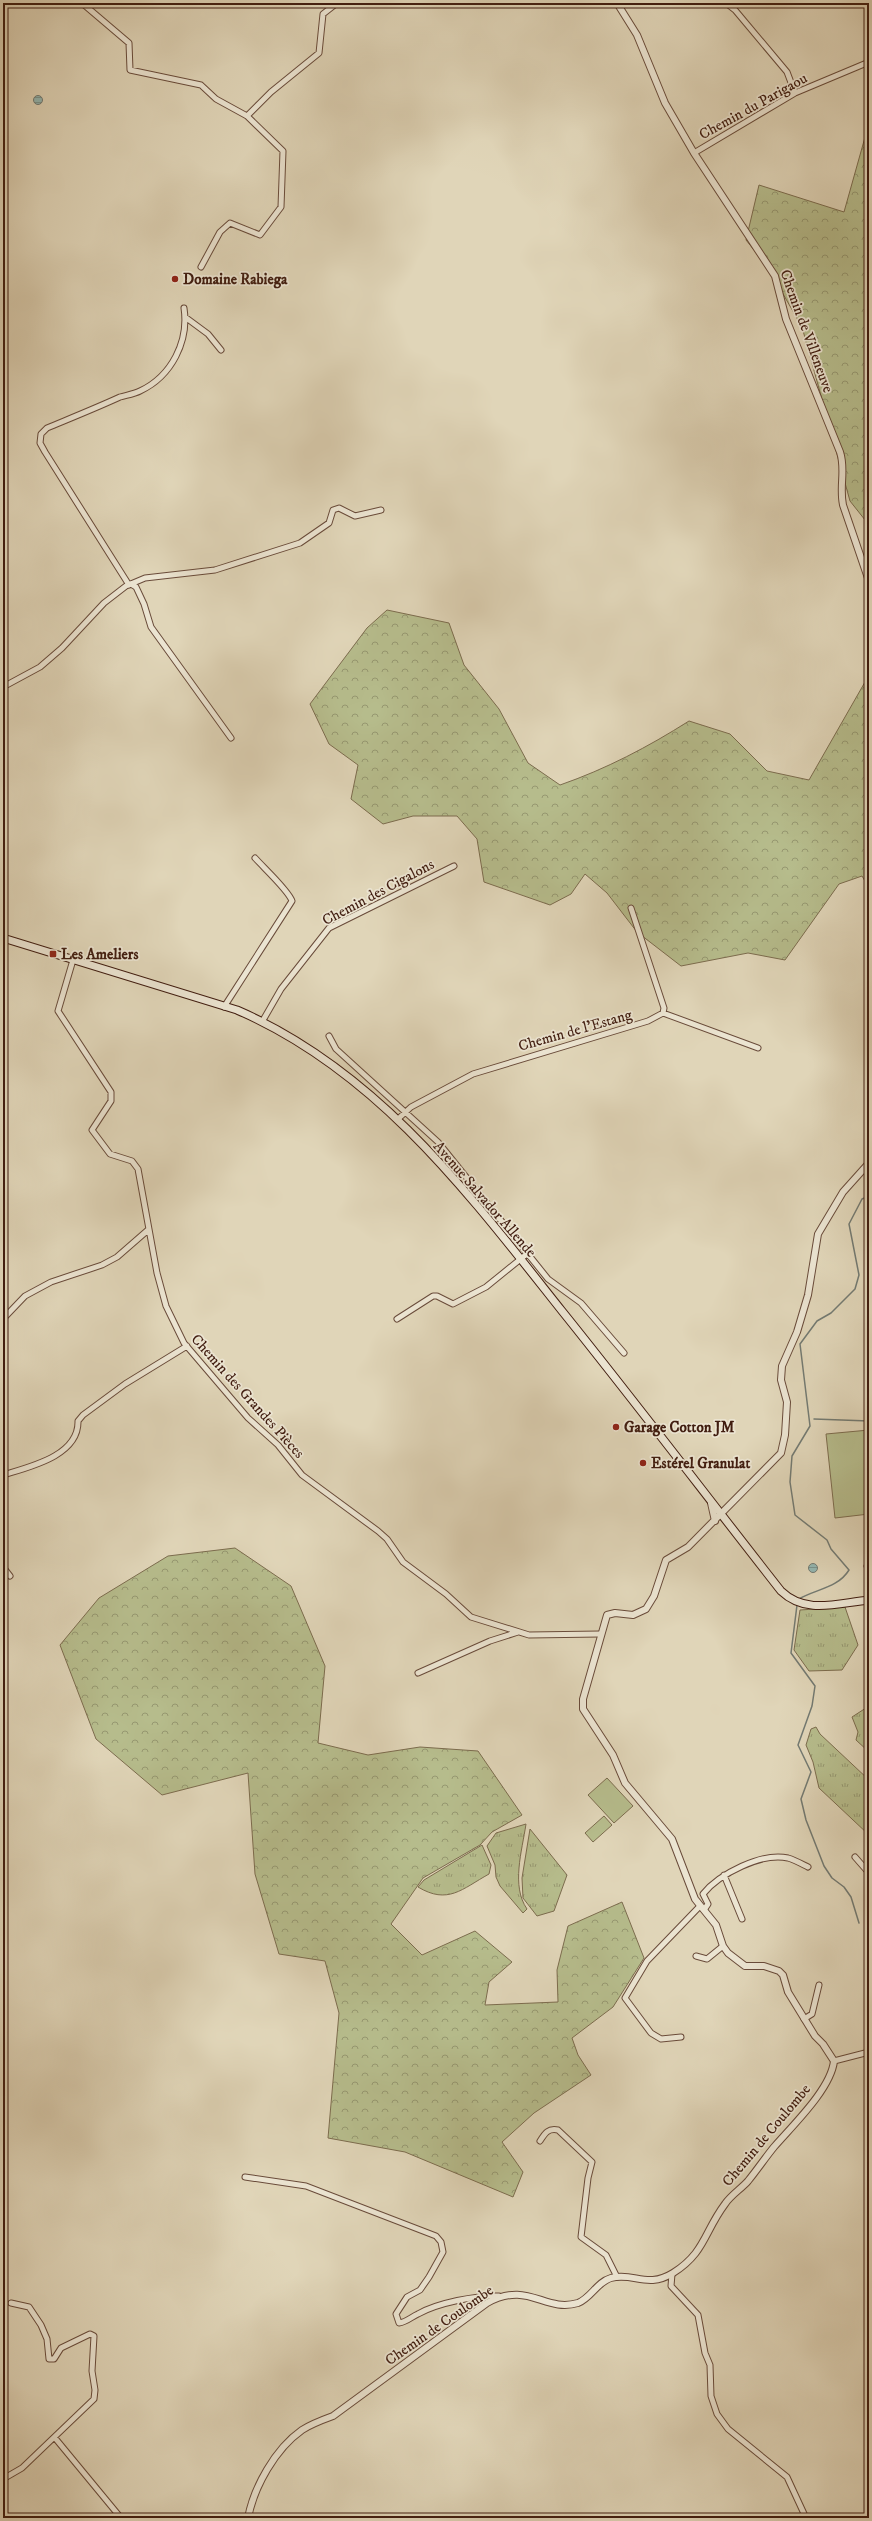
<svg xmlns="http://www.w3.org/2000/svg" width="872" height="2521" font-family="'IM FELL DW Pica',serif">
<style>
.grass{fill:url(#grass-tufts);stroke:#7c6c4e}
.forest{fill:url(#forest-crowns);stroke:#7c6c4e}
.garden{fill:#b6bc8c;stroke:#7c6c4e}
.water{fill:url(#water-rules);stroke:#737a72}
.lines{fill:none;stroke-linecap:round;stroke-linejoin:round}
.stream{stroke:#737a72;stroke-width:1.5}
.minor-casing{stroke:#694b3a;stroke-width:7}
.tertiary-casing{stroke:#694b3a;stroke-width:8}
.secondary-casing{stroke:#411d10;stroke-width:9}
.minor{stroke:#ebe4d1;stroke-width:5}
.tertiary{stroke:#ebe4d1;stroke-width:6}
.secondary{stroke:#ebe4d1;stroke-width:7}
.poi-dot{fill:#8f2418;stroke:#ebe4d1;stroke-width:1.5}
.labels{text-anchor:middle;stroke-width:3.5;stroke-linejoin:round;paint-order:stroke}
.street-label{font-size:15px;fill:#411d10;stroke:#ebe4d1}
.poi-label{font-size:15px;font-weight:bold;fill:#411d10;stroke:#ebe4d1;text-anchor:start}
</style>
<defs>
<pattern id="grass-tufts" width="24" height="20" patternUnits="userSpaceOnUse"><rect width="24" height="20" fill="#b6bc8c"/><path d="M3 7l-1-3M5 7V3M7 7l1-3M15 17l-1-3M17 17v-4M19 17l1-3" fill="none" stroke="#969871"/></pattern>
<pattern id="forest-crowns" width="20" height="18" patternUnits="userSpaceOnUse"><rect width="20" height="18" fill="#b6bc8c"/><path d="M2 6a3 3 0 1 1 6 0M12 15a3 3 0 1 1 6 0" fill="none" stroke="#969871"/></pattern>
<pattern id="water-rules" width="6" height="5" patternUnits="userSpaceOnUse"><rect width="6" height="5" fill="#94b8b3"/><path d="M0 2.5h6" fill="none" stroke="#7a9590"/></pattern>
</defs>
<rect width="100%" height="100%" fill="#e0d5b8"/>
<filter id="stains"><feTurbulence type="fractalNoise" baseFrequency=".005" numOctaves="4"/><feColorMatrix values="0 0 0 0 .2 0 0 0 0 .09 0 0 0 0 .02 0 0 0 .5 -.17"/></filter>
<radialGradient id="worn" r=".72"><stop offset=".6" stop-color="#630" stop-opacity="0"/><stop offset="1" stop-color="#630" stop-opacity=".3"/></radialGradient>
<path class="grass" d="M845,1607L858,1645L842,1670L809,1671L794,1650L800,1610Z
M869,1706V1752L856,1740L858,1732L852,1717Z
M816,1727L820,1734L869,1780V1835L819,1788L813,1762L806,1745L811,1729Z
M526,1824C522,1851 511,1886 527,1909L523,1913L500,1886L496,1877L495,1865L487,1846L496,1833Z
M530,1829L567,1875L554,1911L537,1916L523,1898L522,1878Z
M482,1845L491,1865L489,1874C462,1889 448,1905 418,1887L424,1880Z"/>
<path class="forest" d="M869,123V525L850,501L802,327L767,266L746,240L759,185L844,212Z
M387,610L449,623L464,665L499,709L528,763L560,785C606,769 648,747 689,721L730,734L767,771L809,780L869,675V888L862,876L839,884L785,960L748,953L681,966L637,932L607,893L585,874L571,894L550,905L484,882L477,839L457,816H413L383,824L351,799L358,765L329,744L310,704L367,628Z
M235,1548L291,1586L325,1666L318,1743L368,1755L420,1747L478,1751L522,1815L492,1832L480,1845L423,1878L391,1924L422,1955L475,1931L512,1962L489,1982L485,2005L558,2002L557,1970L568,1926L622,1902L644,1958L613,2007L572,2038L578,2055L591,2075L534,2113L502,2142L523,2172L513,2197L405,2152L328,2138L339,2013L325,1961L279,1954L255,1874L248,1773L162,1795L96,1739L60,1645L99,1598L168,1556Z"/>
<path class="garden" d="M869,1430V1514L835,1518L826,1434Z
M607,1778L633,1806L614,1823L588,1795Z
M604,1816L612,1825L593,1842L585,1833Z"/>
<path class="water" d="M33.5 100a4.5 4.5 0 1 1 9 0a4.5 4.5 0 1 1-9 0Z
M808.5 1568a4.5 4.5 0 1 1 9 0a4.5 4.5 0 1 1-9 0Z"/>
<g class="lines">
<path class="stream" d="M814,1419L869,1421
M799,1599C816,1589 838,1588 849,1570L831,1549L827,1540L795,1515L790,1482L792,1456L810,1426L800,1344L817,1321L831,1313L855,1289L859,1275L849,1224L862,1199L869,1196
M797,1605L791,1653L815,1686L812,1706L798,1745L811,1772L801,1799L806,1820L824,1866L832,1878L844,1887L851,1897L859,1923"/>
<g class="minor-casing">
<path id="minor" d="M82,3L129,43L130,70L201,85L216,99L247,116L283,151L281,207L260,235L230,223L220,232L201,267
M726,3L735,10L787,72L795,93
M247,116L271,92L319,53L323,14L337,3
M694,153L795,93L869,62
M185,317L208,334L221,350
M131,584L136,587L144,604L151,627L231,738
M129,585L45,452L40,443L41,434L47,428C71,418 96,408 120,397C127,395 134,394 140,391C172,376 189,341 184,308
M3,687L40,667L62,648L104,603L126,586L145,578L215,570L300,543L329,523L333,510L339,508L355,516L381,510
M3,780V785
M73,960L58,1011L111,1092V1101L92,1130L110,1154L132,1161L138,1169L157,1273L166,1306L184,1343L248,1418L278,1445L302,1475L378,1531L387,1539L403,1562L446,1594L471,1617L529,1635L600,1634
M224,1007L292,901C289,891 264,868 255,858
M663,1013L758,1048
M262,1022L281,989L329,928L454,866
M329,1036L336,1049L438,1142L548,1279L581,1303L624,1353
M397,1120L411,1107L473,1074L648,1021L663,1013L664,1008L631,908
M3,1319L25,1296L51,1282L102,1265L117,1257L148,1230
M397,1319L433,1296H437L453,1304L486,1287L528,1253
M3,1475C29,1467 79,1456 78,1421L83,1415L125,1384L187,1346
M867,1566L869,1567
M3,1567L10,1576
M418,1673L490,1641L518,1632
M855,1857L869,1873
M724,1875L742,1919
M704,1910L708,1904L703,1894C719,1874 762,1852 788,1858C795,1860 802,1864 808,1867
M696,1956L707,1959L723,1946
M804,2019L812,2014L819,1985
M681,2037L661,2039L651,2033L625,1998L647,1961L700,1906
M834,2061L869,2052
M540,2141C545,2133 548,2128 558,2130L592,2162L588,2178L581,2237L606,2255L617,2277
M245,2177L306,2186L436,2236L441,2242L443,2252L429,2277L420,2290L407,2297L396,2314L399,2323C407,2322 411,2317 418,2314C437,2303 477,2295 499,2296
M672,2274L671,2286L698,2315L705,2353L710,2365L711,2396L717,2414L728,2429L787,2477L806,2518
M55,2438L121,2518
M3,2479L22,2468L94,2399L95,2390L92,2371L94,2336L90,2334L61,2348L54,2359H49L47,2339L41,2325L29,2307L11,2303"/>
</g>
<g class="tertiary-casing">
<path id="tertiary" d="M617,3L637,35L665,103L694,153L775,276L786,319L840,452C846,470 839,486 843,505L869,581
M711,1503L715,1521
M248,2518C254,2487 275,2449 302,2430C311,2424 322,2420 333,2416L487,2303C529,2280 544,2313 578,2303C591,2298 597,2282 611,2278C634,2272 647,2289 673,2273C705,2253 704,2232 725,2204C731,2195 741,2189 748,2181C757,2170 765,2158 774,2147C792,2126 831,2089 834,2061L823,2044L815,2036L788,1992L783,1975L779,1971L764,1966H745L728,1953L723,1946L716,1925L695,1899L672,1839L625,1783L613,1755L583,1709V1699L607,1615L615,1613L633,1615L646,1609L654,1596L666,1560L688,1547L781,1453L785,1435L787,1402L781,1380L782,1366L797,1332L808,1295L818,1234L843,1192L869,1163"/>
</g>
<g class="secondary-casing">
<path id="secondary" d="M3,938L237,1010C378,1071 469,1194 562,1311C636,1403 708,1498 781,1591C806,1615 837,1603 869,1600"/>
</g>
<use href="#minor" class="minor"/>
<use href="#tertiary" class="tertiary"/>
<use href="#secondary" class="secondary"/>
</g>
<g class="poi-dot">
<circle cx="175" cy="279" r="4"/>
<rect x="49" y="950" width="8" height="8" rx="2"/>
<circle cx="616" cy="1427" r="4"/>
<circle cx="643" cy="1463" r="4"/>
</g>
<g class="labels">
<g class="street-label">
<text transform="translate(753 106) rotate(-29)" y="5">Chemin du Parigaou</text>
<text transform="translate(807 331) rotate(70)" y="5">Chemin de Villeneuve</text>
<text transform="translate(378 892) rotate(-28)" y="5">Chemin des Cigalons</text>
<text transform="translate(575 1030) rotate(-16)" y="5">Chemin de l'Estang</text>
<text transform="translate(485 1199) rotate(49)" y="5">Avenue Salvador Allende</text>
<text transform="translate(248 1396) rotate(48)" y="5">Chemin des Grandes Pièces</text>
<text transform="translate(766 2135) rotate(-50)" y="5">Chemin de Coulombe</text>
<text transform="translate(439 2325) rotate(-35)" y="5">Chemin de Coulombe</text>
</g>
<g class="poi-label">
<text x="183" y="284">Domaine Rabiega</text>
<text x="61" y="959">Les Ameliers</text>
<text x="624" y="1432">Garage Cotton JM</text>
<text x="651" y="1468">Estérel Granulat</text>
</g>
</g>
<rect width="872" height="2521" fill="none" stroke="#e0d5b8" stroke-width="16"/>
<rect x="4" y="4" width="864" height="2513" fill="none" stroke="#411d10" stroke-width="2"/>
<rect x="8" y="8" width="856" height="2505" fill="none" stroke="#411d10"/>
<rect width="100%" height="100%" filter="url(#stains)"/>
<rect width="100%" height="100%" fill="url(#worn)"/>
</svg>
